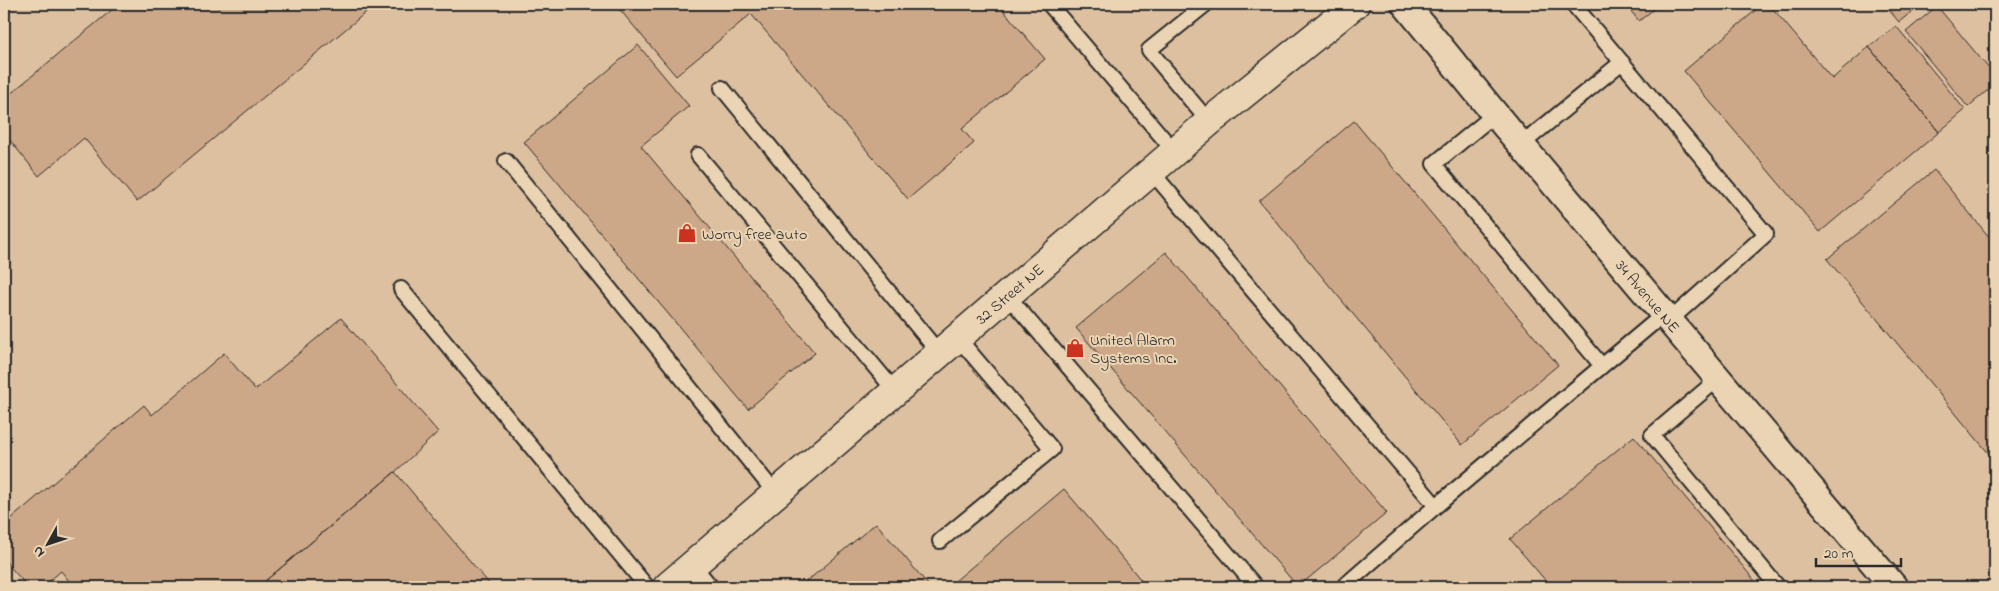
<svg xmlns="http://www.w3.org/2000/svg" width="1999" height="591" font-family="'Indie Flower',sans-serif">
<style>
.built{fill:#ddc0a0}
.building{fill:#cda888;stroke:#2b2b2b}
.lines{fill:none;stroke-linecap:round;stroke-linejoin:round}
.lane-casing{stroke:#2b2b2b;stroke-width:18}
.street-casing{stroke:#2b2b2b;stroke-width:30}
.secondary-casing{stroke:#2b2b2b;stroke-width:31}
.lane{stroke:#ead4b3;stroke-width:14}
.street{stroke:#ead4b3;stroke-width:26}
.secondary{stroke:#ead4b3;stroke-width:28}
.labels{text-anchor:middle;stroke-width:4;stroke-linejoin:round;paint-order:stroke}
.poi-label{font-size:16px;fill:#2b2b2b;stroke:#ead4b3;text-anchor:start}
.street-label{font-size:16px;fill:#2b2b2b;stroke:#ead4b3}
</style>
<rect width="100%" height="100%" fill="#e9cfad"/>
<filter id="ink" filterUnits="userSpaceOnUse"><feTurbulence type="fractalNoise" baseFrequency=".02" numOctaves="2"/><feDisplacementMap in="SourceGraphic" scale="10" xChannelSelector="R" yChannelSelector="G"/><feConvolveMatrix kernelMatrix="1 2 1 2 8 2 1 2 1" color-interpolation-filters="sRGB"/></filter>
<g filter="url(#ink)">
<path class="built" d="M4,4H1995V587H4Z"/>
<path class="building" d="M119,4H376L137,202L84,138L39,176L4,133V99Z
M615,4H998L1045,59L962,129L974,143L908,199L751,14L676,76Z
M1625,4H1660L1639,21Z
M1763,4H1769L1832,79L1869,47L1939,132L1820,232L1684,71Z
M1884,4H1921L1899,22Z
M1937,6L1995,76V84L1968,107L1906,32Z
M1896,26L1965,110L1939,132L1869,47Z
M638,45L689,106L641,146L815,353L748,409L524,142Z
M1354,121L1558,365L1462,445L1259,201Z
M1934,170L1995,244V461L1827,259Z
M1166,252L1387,513L1298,587L1076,328Z
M341,318L438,432L395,472L258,587H74L61,571L42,587H28L4,560V525L144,405L152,415L224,353L255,390Z
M1634,436L1760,587H1551L1510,539Z
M395,472L492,587H258Z
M1064,489L1147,587H948Z
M876,523L930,587H800Z"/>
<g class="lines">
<g class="lane-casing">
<path id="lane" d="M1049,4L1174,151
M1206,4L1149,50L1209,122
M1573,4L1766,234L1669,321
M722,88L939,353
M1495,114L1434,164L1602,366L1664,314
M1521,145L1622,62
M698,155L895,391
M506,161L776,494
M1151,171L1436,506L1602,366
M401,289L647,587
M1007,295L1256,587
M1718,379L1652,435L1778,587
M940,541L1052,449L958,338
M693,565L711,587
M1343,587L1436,506"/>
</g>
<g class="street-casing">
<g id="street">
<path id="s1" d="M1405,4L1495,114L1894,587"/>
</g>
</g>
<g class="secondary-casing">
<g id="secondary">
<path id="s2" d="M667,587L1209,122L1355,4"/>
</g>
</g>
<use href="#lane" class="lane"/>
<use href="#street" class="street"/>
<use href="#secondary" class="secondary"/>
</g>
</g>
<defs>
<g id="shop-bare" transform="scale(1.5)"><path d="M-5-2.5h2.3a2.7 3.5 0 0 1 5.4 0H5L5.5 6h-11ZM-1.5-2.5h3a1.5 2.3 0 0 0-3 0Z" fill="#c8321e" stroke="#ead4b3" stroke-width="2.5" paint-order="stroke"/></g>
</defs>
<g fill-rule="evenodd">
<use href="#shop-bare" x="687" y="233"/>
<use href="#shop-bare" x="1075" y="348"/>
</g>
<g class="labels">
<g class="poi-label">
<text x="702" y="239">Worry free auto</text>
<text x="1090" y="345">United Alarm<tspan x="1090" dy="18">Systems Inc.</tspan></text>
</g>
<g class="street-label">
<text dy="6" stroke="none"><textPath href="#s2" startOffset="451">32 Street NE</textPath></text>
<text dy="6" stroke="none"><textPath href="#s1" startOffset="380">34 Avenue NE</textPath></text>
</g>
</g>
<rect width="1999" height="591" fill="none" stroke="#ead4b3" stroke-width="20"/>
<rect x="10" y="10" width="1979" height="571" fill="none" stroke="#2b2b2b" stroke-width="2" filter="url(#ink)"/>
<g transform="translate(48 544) rotate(230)" stroke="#ead4b3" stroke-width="4" paint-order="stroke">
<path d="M0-4L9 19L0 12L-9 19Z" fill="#2b2b2b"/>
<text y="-8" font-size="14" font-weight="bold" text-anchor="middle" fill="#2b2b2b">N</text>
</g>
<path d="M1816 558v8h85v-8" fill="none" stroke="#2b2b2b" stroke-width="2.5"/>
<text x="1824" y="558" font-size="15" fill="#2b2b2b" stroke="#ead4b3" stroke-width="4" paint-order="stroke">20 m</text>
</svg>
